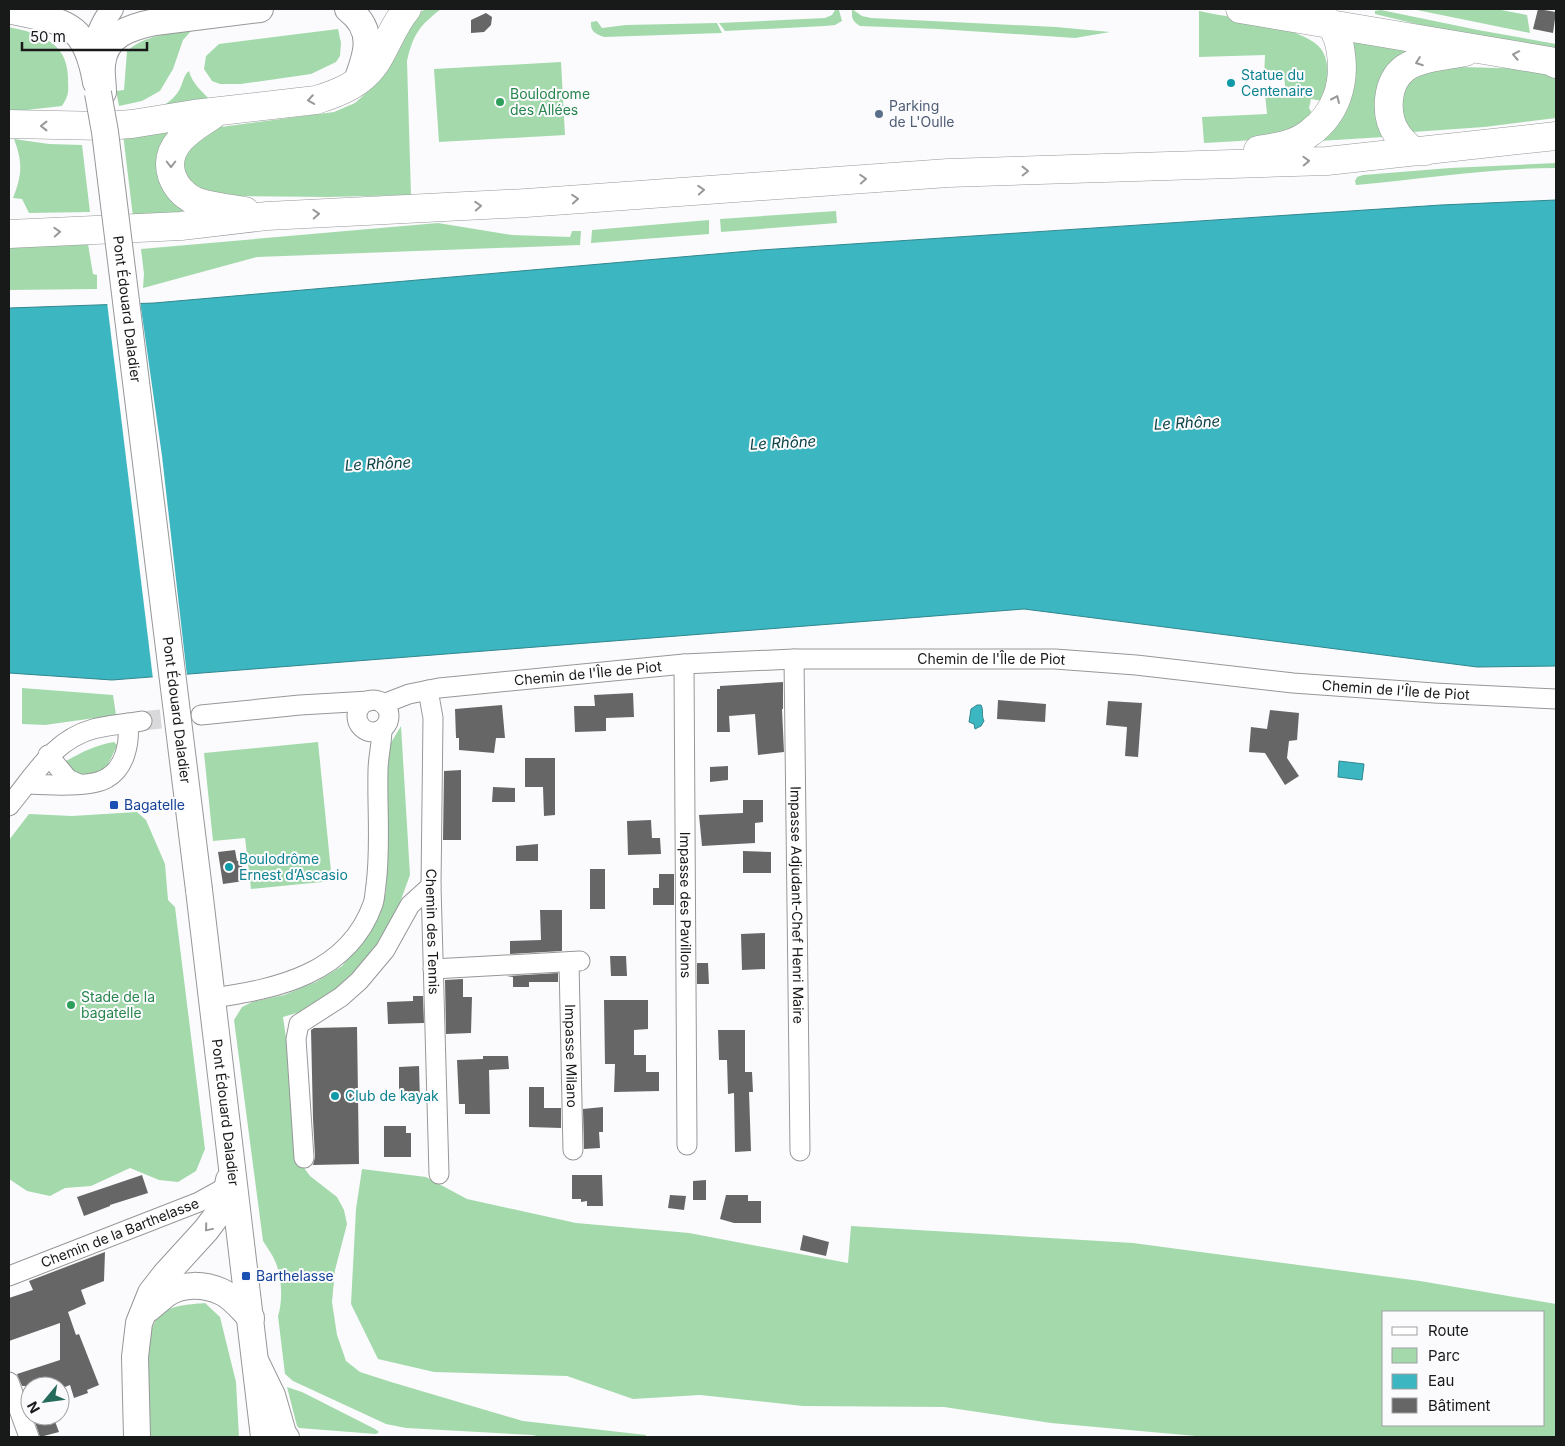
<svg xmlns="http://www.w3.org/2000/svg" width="1565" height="1446" font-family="Inter,sans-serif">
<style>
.green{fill:#a4d9ac;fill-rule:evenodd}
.water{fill:#3cb6c0;stroke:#31878e}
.pier{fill:#fbfbfd}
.building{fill:#676666}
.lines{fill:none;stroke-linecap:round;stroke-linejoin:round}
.minor-tunnel{stroke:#d9d9db;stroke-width:19;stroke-dasharray:19 9;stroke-linecap:butt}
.minor-casing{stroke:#969798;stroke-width:21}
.tertiary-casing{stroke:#969798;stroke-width:24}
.secondary-casing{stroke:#969798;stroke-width:28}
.primary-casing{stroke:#969798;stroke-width:29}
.minor{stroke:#fff;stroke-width:19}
.tertiary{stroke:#fff;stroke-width:22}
.secondary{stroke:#fff;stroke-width:26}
.primary{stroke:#fff;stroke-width:28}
.secondary-bridge-casing{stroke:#969798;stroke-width:28;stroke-linecap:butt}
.secondary-bridge{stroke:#fff;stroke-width:26}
.oneway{stroke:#979898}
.culture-dot{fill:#0f9aa8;stroke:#fbfbfd;stroke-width:2}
.leisure-dot{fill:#2e9e5b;stroke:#fbfbfd;stroke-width:2}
.service-dot{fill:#5c6f8a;stroke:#fbfbfd;stroke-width:2}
.transit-dot{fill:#1a4fb4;stroke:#fbfbfd;stroke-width:2}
.labels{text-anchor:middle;stroke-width:4;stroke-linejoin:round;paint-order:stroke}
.culture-label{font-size:14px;fill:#0d838f;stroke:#fbfbfd;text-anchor:start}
.leisure-label{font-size:14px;fill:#27864d;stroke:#fbfbfd;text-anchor:start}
.service-label{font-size:14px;fill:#4e5e75;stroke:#fbfbfd;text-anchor:start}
.street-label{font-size:14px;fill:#181919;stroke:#fbfbfd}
.transit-label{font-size:14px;fill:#164399;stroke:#fbfbfd;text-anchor:start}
.water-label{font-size:15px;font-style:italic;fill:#0d4347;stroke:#fbfbfd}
</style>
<rect width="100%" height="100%" fill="#fbfbfd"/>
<path class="green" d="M425,9H441C419,26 413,35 407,61L411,195L328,197L231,196L201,193L191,187L179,161L203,133L221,127L334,112L355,103L377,83L413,18Z
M852,9L862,16L871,18L1056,27L1110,32L1075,38L938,29L860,26C851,20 852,18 852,9Z
M1412,9H1496L1527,15L1530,33Z
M835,10H839L842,21L835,25L825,26L725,31L719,23L825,18L832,15Z
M1381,10L1478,30L1556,44V52L1466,36L1375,14V11Z
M1199,11C1226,17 1311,27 1323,52C1331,68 1327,85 1323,101L1311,99L1309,108L1313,115C1280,143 1245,140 1204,143L1202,117L1267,114L1265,94H1286L1284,76L1264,77L1265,55L1199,57Z
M597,21L602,28L626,25L717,23L722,33L604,37C596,34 590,32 591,22Z
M9,27C38,33 67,41 68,77C68,91 70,94 62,106L9,112Z
M338,29L341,43L340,56L336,62L311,74L241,84H220L212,81L204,69L206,56L219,44Z
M192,30L183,40L173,69L160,91L142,101L119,106L116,91L124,90L127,51C145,35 169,34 192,30Z
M1346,31L1420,49L1384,137L1319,141Z
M561,62L565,135L439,142L434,69Z
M1460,67L1541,69L1556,77V118L1484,127L1413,132L1403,125L1397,97L1411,72Z
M189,71C193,85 202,91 212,102L156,110C164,105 173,100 178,92C183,85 183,75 189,71Z
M173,126L183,210L181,214L133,217L123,134Z
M14,139L49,144L82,145L90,212L29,213L22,199L13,198C22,175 23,163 14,139Z
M1556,163V168C1489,168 1423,179 1356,185L1355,181L1357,177L1363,175L1450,168Z
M836,211L837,223L721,232L720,219Z
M709,220V234L591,243L592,230Z
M438,223L512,235L570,237L572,231H581L580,245L257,257L143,288L144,274L141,249Z
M9,244H88L93,274L97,275V289L9,290Z
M22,688L113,695L116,715L45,725L22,724Z
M401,726L410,875L388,935L374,957L317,1007L283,1017L293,1086L302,1165L310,1176L337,1197L344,1210L347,1224L335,1270L332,1302L337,1335L346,1361L360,1372L391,1382L523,1421L646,1435V1437H542L532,1435L406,1428L386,1424L293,1381L285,1374L278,1316C283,1301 282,1276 275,1261C272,1254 267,1247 263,1241L234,1020L242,1007L252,1002L284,995L316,982L342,966L370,933L386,892L388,811L386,751Z
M114,742L117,745C106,771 105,772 77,778L67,768L66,761C82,752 96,745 114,742Z
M318,742L332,881L251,889L245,838L213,841L204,753Z
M137,812L146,820L165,864L168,900L175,907L205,1149L196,1171L178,1182L159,1180L130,1168L91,1186L65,1188L50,1196L27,1191L9,1179V840L29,814L72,816Z
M362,1169L426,1177L467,1199L576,1223L689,1233L848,1263L851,1226L1133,1243L1420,1281L1556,1304V1437H1207L1051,1423L944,1407L803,1406L700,1395L633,1399L567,1376L434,1372L378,1359L351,1304L356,1209ZM1384,1312H1544V1425H1384Z
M205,1303L220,1317L236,1382L239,1437H146C146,1406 138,1336 161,1314C171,1305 193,1304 205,1303Z
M287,1387L302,1392L375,1429L379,1432L376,1434L299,1428L297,1426Z"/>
<path class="water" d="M1556,200V666L1477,667L1024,609L112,680L9,673V308L154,303L761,250L1441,205Z
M977,705H981C984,711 981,715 984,721L981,726L975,729L974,724L969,722L971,709Z
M1339,761L1364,764L1362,780L1338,777Z"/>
<path class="pier" d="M140,301L162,456L187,676L153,679L107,302Z"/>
<path class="building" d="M1538,9L1556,12L1553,33L1533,29Z
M486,13L492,17L491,25L484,32L471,33V20Z
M783,682V709H782L784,752L758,755L755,714L729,716L730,732H717V689H720V686Z
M633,693L634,717L606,718V731L575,732L574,706H595L594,695Z
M998,700L1046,704L1045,722L997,719Z
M1108,701L1142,703L1138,757L1125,756L1127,727L1106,725Z
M502,705L505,738H496L494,753L459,750V738H456L455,709Z
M1270,710L1299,713L1297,740L1289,741L1287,758L1299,776L1285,785L1265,753L1249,752L1251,727L1267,729Z
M525,758H555V815L544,816L543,787H525Z
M728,766V780L710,782V767Z
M461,770V840H443L444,771Z
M493,787L515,788V802H492Z
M743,800H763V822L755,823V843L702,846L699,815L743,813Z
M651,820L652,838H660L661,854L628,855L627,821Z
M538,844V861H516V846Z
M235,850L237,861L241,860L244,881L223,884L218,852Z
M743,851L771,852V873H743Z
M590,869H605V909H590Z
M659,874H674V905H653V888H659Z
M540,910H562V951L510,954V941L541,940Z
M765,933V969L742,970L741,934Z
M610,956H626L627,976H611Z
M697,963H708L709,984H697Z
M558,973V982H529V987H513V977L507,976Z
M463,979V997H472L471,1033L446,1034L445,980Z
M413,996H423L424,1023L388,1024L387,1002L413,1001Z
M604,1000H648V1029L634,1030V1055H646V1072H659V1091L614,1092L615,1064H605Z
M357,1027L359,1164L313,1165L315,1157L313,1119L311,1030L314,1028Z
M718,1030H745V1072H752L753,1092H749L751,1151L735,1152L734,1093L728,1094L727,1060H719Z
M483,1056H508L509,1069L489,1070L490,1114H465V1104H459L457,1060L483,1059Z
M419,1066L420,1101H399V1067Z
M529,1087H544V1108H561V1128L529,1127Z
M603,1107V1132H599L600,1148L584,1149L583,1109Z
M384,1126H406V1133H411V1157H384Z
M142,1175L148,1193L110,1205V1206L84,1216L77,1197Z
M572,1175H602L603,1206H587V1201L581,1202V1199H572Z
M706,1180V1200H693V1181Z
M670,1195L686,1196L684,1210L668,1208Z
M726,1195H748V1201H761V1223H734L720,1219Z
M803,1235L829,1242L826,1256L800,1250Z
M105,1252L104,1281L81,1290L86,1304L68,1312L76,1335L79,1334L99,1385L87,1390L88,1393L74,1398L70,1385L60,1389V1386H22L17,1374L60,1360V1323L9,1341V1298L33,1290L29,1281Z
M33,1416H53L59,1432L40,1437Z"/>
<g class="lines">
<path class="minor-tunnel" d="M142,721L189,716"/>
<g class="minor-casing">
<g id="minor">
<path id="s1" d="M794,659L800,1151"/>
<path id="s2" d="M684,664L687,1145"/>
<path id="s3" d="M428,690L433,718L431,886L439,1174"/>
<circle cx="373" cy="716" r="16"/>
<path id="s4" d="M383,704L409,694L439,688L684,664L794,659H1055L1136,665L1293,683L1434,693L1556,699"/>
<path d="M201,715L300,705L369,701"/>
<path d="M48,755L68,779L79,784"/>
<path d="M27,784C45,785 92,788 107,778C125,768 130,743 128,723"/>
<path d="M9,806C34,776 53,740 93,729C108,725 126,724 142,721"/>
<path id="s5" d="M569,962L573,1150"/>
<path d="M433,969L580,961"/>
<path d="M212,998C277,989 348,974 373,904C375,898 375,891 376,885C381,847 377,809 378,771C378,757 382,743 382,729"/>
<path d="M304,1158L296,1039L299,1024L341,997L359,981L385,950L410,905L431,886"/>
<path id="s6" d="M9,1276L199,1202L228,1186"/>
<path d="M9,1382L29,1437"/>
</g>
</g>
<g class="tertiary-casing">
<path id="tertiary" d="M92,60C94,40 100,25 112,9
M258,1362L274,1395L285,1433L288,1437"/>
</g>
<g class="secondary-casing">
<g id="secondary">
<path d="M348,9C376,30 367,55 356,83"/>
<path d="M9,10C64,23 85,19 96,82"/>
<path d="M103,92C103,83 101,74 102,65C104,35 130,27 155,22L260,9"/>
<path id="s7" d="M199,890L264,1437"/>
<path d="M148,1309C154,1304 160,1299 166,1294C183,1283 204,1284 222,1292C233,1297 242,1309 251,1318"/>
<path d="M137,1437L135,1357L139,1323L151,1293L165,1275L206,1230L224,1206L229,1180"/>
</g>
</g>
<g class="primary-casing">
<path id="primary" d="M1240,9L1550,61L1556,64
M213,115C191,129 162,146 172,176C176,187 185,196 195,201C207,206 231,209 245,211
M9,124L104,126L132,124L194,114L316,100C339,93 361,84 375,64C387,46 393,25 407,9
M1258,150C1277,147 1295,145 1311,132C1336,113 1345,84 1341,54C1340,44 1337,34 1331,25C1328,21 1324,18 1320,15
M1426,151H1413C1408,146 1401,141 1397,134C1384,115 1386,82 1405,68C1421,57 1446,56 1465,52
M9,234L181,226L267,216L526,203L948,173L1327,161L1556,136"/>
</g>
<use href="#minor" class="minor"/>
<use href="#tertiary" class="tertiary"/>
<use href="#secondary" class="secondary"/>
<use href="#primary" class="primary"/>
<g class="secondary-bridge-casing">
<g id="secondary-bridge">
<path id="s8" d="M98,93L105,132L199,890"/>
</g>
</g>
<use href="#secondary-bridge" class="secondary-bridge"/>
</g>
<defs><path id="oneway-chevron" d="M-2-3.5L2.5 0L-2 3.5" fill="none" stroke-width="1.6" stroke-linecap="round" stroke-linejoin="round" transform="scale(1.25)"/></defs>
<g class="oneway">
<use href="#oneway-chevron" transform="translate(1516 55) rotate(-169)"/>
<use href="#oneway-chevron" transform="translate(1419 62) rotate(160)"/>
<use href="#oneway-chevron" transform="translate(1336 99) rotate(-66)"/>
<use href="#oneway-chevron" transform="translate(311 100) rotate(171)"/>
<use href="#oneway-chevron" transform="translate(44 126) rotate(180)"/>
<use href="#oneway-chevron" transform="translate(1306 161) rotate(-2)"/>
<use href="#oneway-chevron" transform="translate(171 164) rotate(90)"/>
<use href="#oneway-chevron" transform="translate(1025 171) rotate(-1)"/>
<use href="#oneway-chevron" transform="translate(863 179) rotate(-4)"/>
<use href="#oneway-chevron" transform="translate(701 190) rotate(-4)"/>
<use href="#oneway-chevron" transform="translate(575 199) rotate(-5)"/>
<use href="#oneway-chevron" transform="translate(478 206) rotate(-4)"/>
<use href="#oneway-chevron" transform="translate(316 214) rotate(-3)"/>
<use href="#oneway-chevron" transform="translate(57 232) rotate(-3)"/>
<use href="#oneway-chevron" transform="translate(208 1228) rotate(130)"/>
</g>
<g class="culture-dot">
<circle cx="1231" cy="83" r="5"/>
<circle cx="229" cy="867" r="5"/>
<circle cx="335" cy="1096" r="5"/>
</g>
<g class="leisure-dot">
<circle cx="500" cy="102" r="5"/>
<circle cx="71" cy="1005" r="5"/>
</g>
<circle class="service-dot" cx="879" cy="114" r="5"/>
<g class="transit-dot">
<rect x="109" y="800" width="10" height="10" rx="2.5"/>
<rect x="241" y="1271" width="10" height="10" rx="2.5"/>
</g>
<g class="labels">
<g class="culture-label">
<text x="1241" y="80">Statue du<tspan x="1241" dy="16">Centenaire</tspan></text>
<text x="239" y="864">Boulodrôme<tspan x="239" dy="16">Ernest d’Ascasio</tspan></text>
<text x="345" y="1101">Club de kayak</text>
</g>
<g class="leisure-label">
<text x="510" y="99">Boulodrome<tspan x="510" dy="16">des Allées</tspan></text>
<text x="81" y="1002">Stade de la<tspan x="81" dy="16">bagatelle</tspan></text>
</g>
<g class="service-label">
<text x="889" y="111">Parking<tspan x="889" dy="16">de L'Oulle</tspan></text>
</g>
<g class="street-label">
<text dy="5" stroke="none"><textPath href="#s8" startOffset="218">Pont Édouard Daladier</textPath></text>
<text dy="5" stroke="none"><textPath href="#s4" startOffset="612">Chemin de l'Île de Piot</textPath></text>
<text dy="5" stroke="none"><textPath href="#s4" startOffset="208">Chemin de l'Île de Piot</textPath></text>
<text dy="5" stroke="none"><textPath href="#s4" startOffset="1018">Chemin de l'Île de Piot</textPath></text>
<text dy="5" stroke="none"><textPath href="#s8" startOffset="622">Pont Édouard Daladier</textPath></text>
<text dy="5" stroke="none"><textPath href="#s2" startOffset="241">Impasse des Pavillons</textPath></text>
<text dy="5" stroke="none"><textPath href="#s1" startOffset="246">Impasse Adjudant-Chef Henri Maire</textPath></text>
<text dy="5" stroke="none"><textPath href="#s3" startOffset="242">Chemin des Tennis</textPath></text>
<text dy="5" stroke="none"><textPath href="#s5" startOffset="94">Impasse Milano</textPath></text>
<text dy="5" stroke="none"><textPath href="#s7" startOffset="224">Pont Édouard Daladier</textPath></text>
<text dy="5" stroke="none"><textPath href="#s6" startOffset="119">Chemin de la Barthelasse</textPath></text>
</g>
<g class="transit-label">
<text x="124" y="810">Bagatelle</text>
<text x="256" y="1281">Barthelasse</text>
</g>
<g class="water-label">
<text transform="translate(1187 423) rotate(-3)" y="5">Le Rhône</text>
<text transform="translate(783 443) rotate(-3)" y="5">Le Rhône</text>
<text transform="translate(378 464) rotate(-3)" y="5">Le Rhône</text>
</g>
</g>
<rect width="1565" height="1446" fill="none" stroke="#181919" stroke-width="20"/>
<rect x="1382" y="1311" width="162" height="115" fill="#fbfbfd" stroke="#a0a1a2"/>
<rect x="1392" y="1327" width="25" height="8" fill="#ffffff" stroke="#a0a1a2"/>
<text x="1428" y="1336" font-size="15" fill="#181919">Route</text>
<rect x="1392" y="1348" width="25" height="15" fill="#a4d9ac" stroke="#a0a1a2"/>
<text x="1428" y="1361" font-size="15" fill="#181919">Parc</text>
<rect x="1392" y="1374" width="25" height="15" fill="#3cb6c0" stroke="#a0a1a2"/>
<text x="1428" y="1386" font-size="15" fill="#181919">Eau</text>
<rect x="1392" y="1398" width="25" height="15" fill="#676666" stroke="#a0a1a2"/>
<text x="1428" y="1411" font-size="15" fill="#181919">Bâtiment</text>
<g transform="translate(45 1401) rotate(241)"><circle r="24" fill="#fbfbfd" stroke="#a0a1a2"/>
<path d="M0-4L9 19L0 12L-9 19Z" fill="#266a5b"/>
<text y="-8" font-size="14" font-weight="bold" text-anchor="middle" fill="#181919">N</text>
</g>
<path d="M22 42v8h125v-8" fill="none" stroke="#181919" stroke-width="2.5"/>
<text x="30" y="42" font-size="15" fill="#181919" stroke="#fbfbfd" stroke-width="4" paint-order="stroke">50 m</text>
</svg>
